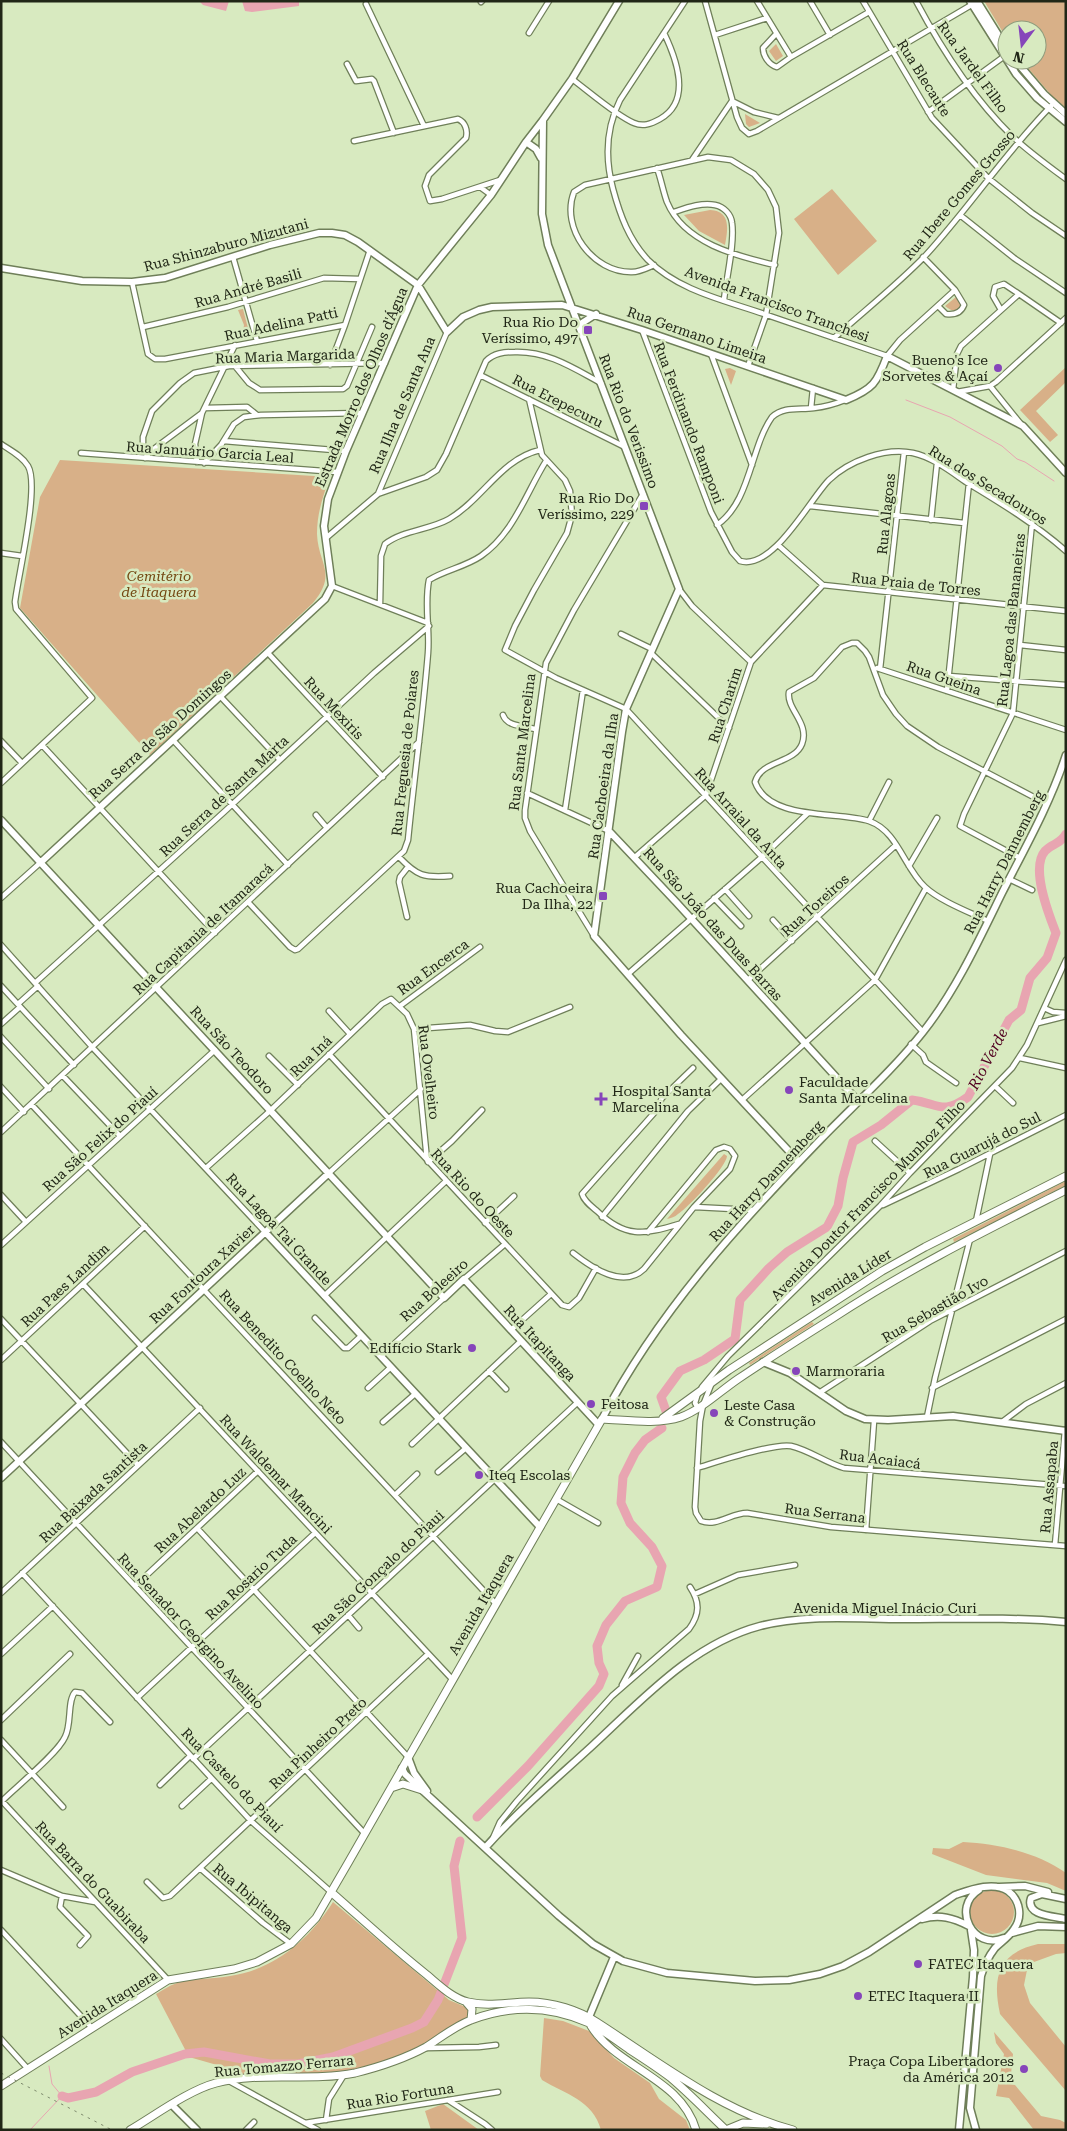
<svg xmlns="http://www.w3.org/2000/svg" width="1067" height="2131" font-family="'Roboto Serif',serif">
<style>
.green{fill:#d8b088}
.water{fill:#e8a5b1}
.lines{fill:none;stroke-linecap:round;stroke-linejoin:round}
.stream{stroke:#e8a5b1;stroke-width:1}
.river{stroke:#e8a5b1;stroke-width:9}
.street-casing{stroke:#6f7f59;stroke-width:7}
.secondary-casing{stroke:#6f7f59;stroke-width:9}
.primary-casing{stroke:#6f7f59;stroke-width:9}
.street{stroke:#fff;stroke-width:4.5}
.secondary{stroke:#fff;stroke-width:6}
.primary{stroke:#fff;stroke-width:7}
.rail{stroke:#7e8a6d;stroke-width:1;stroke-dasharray:2.5 5;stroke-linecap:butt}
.poi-dot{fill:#8645ba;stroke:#d8eac0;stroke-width:2}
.labels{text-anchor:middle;stroke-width:5;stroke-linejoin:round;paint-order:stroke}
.street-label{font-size:14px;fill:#212717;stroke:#d8eac0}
.poi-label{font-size:14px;fill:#212717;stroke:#d8eac0;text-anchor:start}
.park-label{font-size:14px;font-style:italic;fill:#744812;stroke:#d8eac0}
.water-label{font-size:15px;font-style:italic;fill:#520221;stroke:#d8eac0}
</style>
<rect width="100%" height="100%" fill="#d8eac0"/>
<path class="green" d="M984,1H1066V108L1052,96L1021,60H1037V30H1007V39Z
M776,44L783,56L776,61L769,51Z
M745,114L760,123L749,127L746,124Z
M832,189L877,241L838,275L794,219Z
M710,210C731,211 728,229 725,245L699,231L684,215Z
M956,297L961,306C956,313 951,311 945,306Z
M243,309L250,336L242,338L244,325L238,310Z
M1066,367V382L1036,411L1058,435L1050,442L1020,410Z
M730,368L736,371L731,385L725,369Z
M60,460L330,477C323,496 317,513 317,534C318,564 338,573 313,603L150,755L20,608L40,497Z
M724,1154L727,1156C727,1166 688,1208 678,1214C675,1217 671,1218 667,1219Z
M1066,1181V1185L954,1242L953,1239Z
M812,1322L814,1324L750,1365L749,1363Z
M963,1842C998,1844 1037,1852 1066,1873V1891L1047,1883L986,1875L932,1854L933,1848L949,1849Z
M970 1912a22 22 0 1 1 44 0a22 22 0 1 1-44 0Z
M333,1902L449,2000L468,2008L471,2016L409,2056L367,2071L223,2082L217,2065L189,2057L156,1994C163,1990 172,1984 180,1982C196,1978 213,1979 230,1976C275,1969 309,1940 333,1902Z
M1038,1944H1066V1953L1056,1954L1034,1962L1027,1970L1024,1985L1030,2003L1066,2047V2091L1000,2014C992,1977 998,1953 1038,1944Z
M544,2018L563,2021L589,2031L614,2058L650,2083L659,2099L686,2120L690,2130H601C593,2100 565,2094 542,2080L540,2076Z
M994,2032L1013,2054L1010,2084L1015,2085L1041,2116L1060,2120L1066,2123V2130H1034L1009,2098L996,2096L1004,2054L996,2043Z
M443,2104L479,2130H431L425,2111Z"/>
<path class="water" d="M199,1H229L226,11L203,5Z
M242,1H299V6L252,12L245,11Z"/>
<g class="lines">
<path class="stream" d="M906,400L950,417L1002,446L1017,459L1025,462L1054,481
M30,2130L62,2096L52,2084L49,2066"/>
<path class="river" d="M666,1411L661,1397L680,1371L704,1360L735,1339L740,1300L769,1268L787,1252L827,1227L838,1206L843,1178L853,1142L881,1125L912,1100C938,1103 942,1116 968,1097L1009,1020L1021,1010L1030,978L1047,958L1056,933C1049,915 1030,868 1045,851C1052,843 1060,845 1066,834
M477,1817L528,1766L599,1686L604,1674L599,1663L597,1646L606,1625L625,1601L657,1587L662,1566L652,1547L630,1523L621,1503L623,1477L635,1453L645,1440L662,1428
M62,2096L68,2098L96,2092L132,2072L185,2054L204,2052L270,2064H298L333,2057L412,2028L424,2022L438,2000L462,1938L454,1866L460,1841"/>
<g class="street-casing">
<path id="street" d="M685,1L620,100C606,128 605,159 613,189C620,215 629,240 648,260C679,291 724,300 764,314C805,328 846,342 887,356L900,340L955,290L923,257
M705,1L737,117L742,128L749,134L757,131L973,4
M757,1L791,57L869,12
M810,1L830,35
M863,1L932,118L988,178L1032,213L1066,236
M916,1C942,50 972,97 1012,136C1029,152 1047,165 1066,179
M481,2L482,1
M366,4L424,126
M529,33L549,1
M776,34L763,48C763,56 769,65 777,67L791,57
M715,35L767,18
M347,64L356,81L372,79L374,81L394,133
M572,79C587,90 618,117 634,123C643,127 651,124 660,119C692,101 677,60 664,33
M732,101L754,112L778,118
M928,112L1006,55
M354,141L458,119C465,122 468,130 466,138L429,175L425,186L430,201L442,199L500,180
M692,160L732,101
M657,168C661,179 663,191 667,202C684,243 736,256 775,265
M480,187L491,195
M674,212C686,208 702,202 715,205C724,207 731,214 732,223C735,244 726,279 724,300
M960,215L1014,258L1066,293
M233,257L257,341
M654,265C647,268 640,272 632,272C593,273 560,228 574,192L585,185L708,157L731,160L754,174L768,190L776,207L779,233L766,315L748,366
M132,282L148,354L155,359H165L345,325L370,250
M938,306L946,314C954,315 961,313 964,305L955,290
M1001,310L993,296L995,287L1004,284L1019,294
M143,327L228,307L324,278L360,279
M642,330L711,512L732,552L740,561C773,571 810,499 829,480C849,461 885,447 913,453C932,457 950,471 966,482C1001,503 1035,524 1066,551
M834,338C864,311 897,285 925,256C969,208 1005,153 1051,106
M711,354L752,465
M330,365L345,325
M235,366L249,383L260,390L343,389L347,386L372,327
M480,375L625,447
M990,386L1020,423
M953,390L957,354L961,346L1019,294L1061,323
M957,392L990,386L996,382L1066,318
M529,399L542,455L565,480L570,491L572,515L567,533L534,590L515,626L505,650L556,678L626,709L923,1032
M205,408L247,407L257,415
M811,408L813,388
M224,441L346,451
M1,444C10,450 22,456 28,466C40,486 18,576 15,602L16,609L92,698L1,783
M151,451L145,449L143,445V437L152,411L180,383L194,373L229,366L385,363
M81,453L337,472
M145,458L151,451L202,413L235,345
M197,462L195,444L202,413
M204,463L221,445L234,424L244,417L261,415L362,413
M378,494L426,477L437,470L446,454L486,361C494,353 504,352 515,352C548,351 573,368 601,383
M810,506L964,523
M931,520L937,463
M717,525C751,501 750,448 772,417C784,406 799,410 814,408C824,407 835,404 845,400
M326,538L378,494L447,332
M778,545L823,585L1066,611
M1,553L22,556
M332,586L428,623
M679,589L692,606L751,662
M380,604L381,556L385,544C403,530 430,530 449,519C483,499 501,459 540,450
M621,634L652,649
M1020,645L1066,650
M268,653L383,777
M651,653L729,728
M877,668L1066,730
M880,669L904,452
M949,676L1066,685
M947,691L969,483
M220,696L280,760
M503,715C507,727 525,726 535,729
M173,740L288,865
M1,741L22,763
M42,745L215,933
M527,793L609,831
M565,810L583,690
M316,815L327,828
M869,821L889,782
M399,857C417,876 424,878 450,876
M635,857L706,795L751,662L823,585
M1020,858L960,826L964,814L1013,713L1032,523
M909,866L937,818
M1009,879L1032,890
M725,889L749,916
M1,898L40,863
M714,898L741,926
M248,902L290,947L295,950L298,949L404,851L408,840C414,778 423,716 428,653C430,629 424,604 429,580C445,570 465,567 481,556C514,533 526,493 546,461
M407,917L399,882L400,877L408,867
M773,920L792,941
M988,921C969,912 940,901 925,887C904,868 898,831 869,821C838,811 769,821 755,782C761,760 794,764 802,744C810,723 786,709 789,692L814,678L842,647L852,643H857L865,651L869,657L883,695L896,714L907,726L938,747L1047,804
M594,936L530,831L525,818V810L546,663L574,610L643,494
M1,945L93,1048L266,1233
M628,974L762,857L808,813
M748,980L896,845
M35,983L224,812L374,673L429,626
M1,986L74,1065
M18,1004L38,986
M400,1006L480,947
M1044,1008L1053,1012L1066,1013
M329,1011L350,1034
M1038,1023L1066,1016
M1,1024L20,1007
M414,1029L470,1025L495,1031L508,1032L570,1007
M1,1037L49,1089
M911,1044L923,1055L926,1062L956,1083
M329,1054L562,1305L569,1307L579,1298L596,1268
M269,1056L298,1085
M1020,1058L1066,1068
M63,1076L120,1136
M995,1086L1013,1103
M1,1087L24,1112
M742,1100L875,980L926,888
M32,1105L496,1604
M1,1132L419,742
M875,1141L910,1173
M428,1162L452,1141L482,1110
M206,1168L271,1110L382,1004L391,999L407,1014L414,1029L427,1160
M329,1173L421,1089
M1,1195L26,1222
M883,1205L959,1169L1066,1115
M695,1207L753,1210
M602,1217L688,1111L721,1079
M976,1221L990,1154
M485,1223L514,1196
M679,1224C643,1235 625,1238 597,1211C591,1206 584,1201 582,1194L655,1112L662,1098L693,1068
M1,1245L215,1050
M573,1253C592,1268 623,1289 644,1269L694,1207L730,1169L735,1156L730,1149L724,1147L716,1150L648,1232
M464,1279L505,1244
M83,1284L452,1679
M324,1296L446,1181
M315,1318L344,1348H348L361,1336
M1,1319L138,1465
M511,1330L551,1294
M381,1356L444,1298
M1,1360L145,1226
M489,1371L506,1389
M711,1385L703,1405L700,1421L695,1507L696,1513L701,1521C717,1527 731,1513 747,1513L831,1527L1066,1546
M702,1387L728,1356L880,1206L910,1173L1012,1068L1027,1045L1066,960
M368,1388L391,1367
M932,1388L1066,1319
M819,1393L930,1321L1066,1251
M698,1408L695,1403L698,1393
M927,1417L935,1378L970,1239
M383,1422L415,1394
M1002,1422L1026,1404L1066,1383
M1,1442L365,1834
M412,1444L521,1341
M697,1468C717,1462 773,1443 791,1446C809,1450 826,1463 844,1468L1066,1486
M438,1472L466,1448
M395,1495L417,1474
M556,1499L598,1523
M197,1528L408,1757
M866,1530L874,1421
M1055,1545L1065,1430
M22,1573L251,1821L331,1892
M135,1586L258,1471
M1,1593L200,1408
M695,1594L738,1575L795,1565
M348,1615L359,1628
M1,1654L53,1606
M622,1685L638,1656
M137,1698L315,1533
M1,1720L70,1654
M1,1740L63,1807
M193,1759L578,1402
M160,1785L190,1756
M1,1800L168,1980
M2,1801C16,1787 58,1753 65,1737C72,1724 67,1701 75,1692L82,1693L110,1722
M182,1806L211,1779
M493,1838L500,1822L517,1801L612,1696L689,1629C700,1614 700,1602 690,1587
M200,1868L263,1923L291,1944
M1,1870L62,1896L95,1902
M147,1882L163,1898L170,1896L427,1655
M62,1896L60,1907L88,1936L80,1945
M1,1930L92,2028
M1,2039L28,2069
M427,2048L479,2047L496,2045
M229,2081L318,2130
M448,2100L485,2124L492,2130
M326,2120L329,2099L344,2075
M305,2123L498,2092
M246,2130L254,2122"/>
</g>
<g class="secondary-casing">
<path id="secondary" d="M970,1L1016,74L1037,98L1066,122
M977,1L1007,49
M1015,60L1044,94L1066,114
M543,120L542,214L548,245L679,589L626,709L622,732L594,936L681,1035L799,1162
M526,142L536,149L541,158
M1,268L82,281L132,282L165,278L270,245L319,233H332L345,235L358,242L418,285L447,332L463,317L479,310L492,307L562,305L642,330L846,400C873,389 877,383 887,356L1023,426L1066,473
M579,325L596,314
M1,820L444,1298L464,1279L598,1424
M609,831L676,902L858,1101
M40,863L325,599L332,586L324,526L328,499L346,451L418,285L491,195L526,142L543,120L572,79L619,1
M266,1233L540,1527
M763,1362L790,1373L846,1411L865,1419L888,1420L953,1416L1066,1431
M602,1419C658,1312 738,1225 821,1139C855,1104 893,1070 923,1032C956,990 979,940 1002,893C1025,848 1050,804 1066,755
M1,1478L329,1173
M408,1757L414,1773L427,1791
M402,1768L405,1774L422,1790L559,1916L593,1944L623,1961L667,1973L755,1981L789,1980L820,1974L843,1966L869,1952L955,1895C970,1890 993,1881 1008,1891C1020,1900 1023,1917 1014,1929C1009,1937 1001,1942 995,1948C988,1957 984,1966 981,1976L970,2108L976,2130
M485,1848C518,1811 556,1779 592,1746C642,1700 692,1644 760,1626C806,1614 856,1619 903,1619C957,1619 1012,1617 1066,1622
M999,1887L1025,1886L1048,1892
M979,1890C951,1907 973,1951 1004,1938
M1066,1899L1042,1894L1031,1898C1025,1916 1054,1916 1066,1919
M922,1919C940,1914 953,1918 969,1926
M1012,1933L1038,1926L1066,1927
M589,2017L614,1957
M172,2105L197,2130
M959,2130L973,1977L974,1950L971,1930"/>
</g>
<g class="primary-casing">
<path id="primary" d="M663,1418L729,1370L882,1271L925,1247L1066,1176
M391,1788L403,1784L422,1790
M331,1892C363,1920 394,1949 427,1975C439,1985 452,1998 468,2002C489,2007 508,2002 529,2002C552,2002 579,2010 598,2023C660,2063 721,2111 793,2130
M466,2002L472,2009L471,2020
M591,2026C617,2068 681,2078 696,2130
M1,2086L168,1980L234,1969L257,1962L291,1944L316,1918L348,1863L602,1419C626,1420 657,1425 681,1417C702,1409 719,1392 738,1379C769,1358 801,1338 833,1318C908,1269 987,1230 1066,1190
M130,2130C154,2116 189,2090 216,2083C261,2071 309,2082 355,2073C379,2067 404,2059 426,2047C440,2038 455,2026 471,2020C510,2005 551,2006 589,2023C603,2030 617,2041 630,2050C644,2059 658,2068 671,2078C690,2094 707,2112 726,2130
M726,2130L743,2123L766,2124"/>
</g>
<use href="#street" class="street"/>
<use href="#secondary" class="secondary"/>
<use href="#primary" class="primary"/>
<path class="rail" d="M1,2073L112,2130"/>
</g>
<g class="poi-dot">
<rect x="583" y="325" width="10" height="10" rx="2.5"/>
<circle cx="998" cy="368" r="5"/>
<rect x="639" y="501" width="10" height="10" rx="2.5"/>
<rect x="598" y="891" width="10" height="10" rx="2.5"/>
<circle cx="789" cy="1090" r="5"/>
<path d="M598.5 1091.5h5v5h5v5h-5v5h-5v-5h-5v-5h5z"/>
<circle cx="472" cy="1348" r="5"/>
<circle cx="796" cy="1371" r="5"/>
<circle cx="591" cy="1404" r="5"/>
<circle cx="714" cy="1413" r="5"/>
<circle cx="479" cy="1475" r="5"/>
<circle cx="918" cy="1964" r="5"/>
<circle cx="858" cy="1996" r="5"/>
<circle cx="1024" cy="2069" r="5"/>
</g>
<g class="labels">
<g class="street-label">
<text transform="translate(973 67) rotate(54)" y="5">Rua Jardel Filho</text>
<text transform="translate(924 78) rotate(58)" y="5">Rua Blecaute</text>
<text transform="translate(959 195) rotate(-50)" y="5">Rua Ibere Gomes Grosso</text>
<text transform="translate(226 245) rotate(-15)" y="5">Rua Shinzaburo Mizutani</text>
<text transform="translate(248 288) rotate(-16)" y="5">Rua André Basili</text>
<text transform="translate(777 304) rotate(20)" y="5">Avenida Francisco Tranchesi</text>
<text transform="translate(281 324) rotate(-12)" y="5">Rua Adelina Patti</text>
<text transform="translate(697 335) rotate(19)" y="5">Rua Germano Limeira</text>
<text transform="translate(285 356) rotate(-2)" y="5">Rua Maria Margarida</text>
<text transform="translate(361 387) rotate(-67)" y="5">Estrada Morro dos Olhos d'Água</text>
<text transform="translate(558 401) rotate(27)" y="5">Rua Erepecuru</text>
<text transform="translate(402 405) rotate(-67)" y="5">Rua Ilha de Santa Ana</text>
<text transform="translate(629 421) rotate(69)" y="5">Rua Rio do Verissimo</text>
<text transform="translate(689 423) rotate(69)" y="5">Rua Ferdinando Ramponi</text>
<text transform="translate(210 452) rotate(4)" y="5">Rua Januário Garcia Leal</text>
<text transform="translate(988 485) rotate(32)" y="5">Rua dos Secadouros</text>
<text transform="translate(886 514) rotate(-84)" y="5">Rua Alagoas</text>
<text transform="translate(916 584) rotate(6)" y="5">Rua Praia de Torres</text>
<text transform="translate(1011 620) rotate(-84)" y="5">Rua Lagoa das Bananeiras</text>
<text transform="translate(944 678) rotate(19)" y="5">Rua Gueina</text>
<text transform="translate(725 705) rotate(-72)" y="5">Rua Charim</text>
<text transform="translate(334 708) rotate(47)" y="5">Rua Mexiris</text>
<text transform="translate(160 734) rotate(-42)" y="5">Rua Serra de São Domingos</text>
<text transform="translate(522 742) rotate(-83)" y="5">Rua Santa Marcelina</text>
<text transform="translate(405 753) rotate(-84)" y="5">Rua Freguesia de Poiares</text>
<text transform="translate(603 786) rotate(-82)" y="5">Rua Cachoeira da Ilha</text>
<text transform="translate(224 796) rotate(-43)" y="5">Rua Serra de Santa Marta</text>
<text transform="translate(741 818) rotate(48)" y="5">Rua Arraial da Anta</text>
<text transform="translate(1004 862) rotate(-63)" y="5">Rua Harry Dannemberg</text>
<text transform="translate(815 905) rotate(-42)" y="5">Rua Toreiros</text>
<text transform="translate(713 924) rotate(48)" y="5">Rua São João das Duas Barras</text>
<text transform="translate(203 929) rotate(-43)" y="5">Rua Capitania de Itamaracá</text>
<text transform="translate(433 967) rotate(-36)" y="5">Rua Encerca</text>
<text transform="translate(232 1050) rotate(47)" y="5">Rua São Teodoro</text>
<text transform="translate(311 1056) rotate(-44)" y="5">Rua Iná</text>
<text transform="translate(429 1072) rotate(83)" y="5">Rua Ovelheiro</text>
<text transform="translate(100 1139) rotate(-42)" y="5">Rua São Felix do Piauí</text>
<text transform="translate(982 1145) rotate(-27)" y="5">Rua Guarujá do Sul</text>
<text transform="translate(766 1181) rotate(-47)" y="5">Rua Harry Dannemberg</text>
<text transform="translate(473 1193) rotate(47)" y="5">Rua Rio do Oeste</text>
<text transform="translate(868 1200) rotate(-46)" y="5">Avenida Doutor Francisco Munhoz Filho</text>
<text transform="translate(279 1229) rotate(47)" y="5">Rua Lagoa Tai Grande</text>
<text transform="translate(202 1274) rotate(-43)" y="5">Rua Fontoura Xavier</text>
<text transform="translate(850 1277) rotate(-32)" y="5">Avenida Líder</text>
<text transform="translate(65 1285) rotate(-43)" y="5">Rua Paes Landim</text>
<text transform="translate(434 1290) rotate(-42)" y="5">Rua Boleeiro</text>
<text transform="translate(935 1309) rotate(-30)" y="5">Rua Sebastião Ivo</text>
<text transform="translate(540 1343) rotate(47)" y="5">Rua Itapitanga</text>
<text transform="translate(283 1357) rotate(47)" y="5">Rua Benedito Coelho Neto</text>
<text transform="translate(880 1459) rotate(7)" y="5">Rua Acaiacá</text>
<text transform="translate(276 1474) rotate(47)" y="5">Rua Waldemar Mancini</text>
<text transform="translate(1049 1487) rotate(-85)" y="5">Rua Assapaba</text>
<text transform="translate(93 1492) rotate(-43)" y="5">Rua Baixada Santista</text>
<text transform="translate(200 1510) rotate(-43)" y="5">Rua Abelardo Luz</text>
<text transform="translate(825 1513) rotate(7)" y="5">Rua Serrana</text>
<text transform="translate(378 1572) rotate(-43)" y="5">Rua São Gonçalo do Piaui</text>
<text transform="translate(251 1577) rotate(-43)" y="5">Rua Rosario Tuda</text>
<text transform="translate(481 1604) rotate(-60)" y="5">Avenida Itaquera</text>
<text x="885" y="1613">Avenida Miguel Inácio Curi</text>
<text transform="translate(191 1631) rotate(47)" y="5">Rua Senador Georgino Avelino</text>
<text transform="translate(318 1743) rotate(-43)" y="5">Rua Pinheiro Preto</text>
<text transform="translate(232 1780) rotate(46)" y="5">Rua Castelo do Piauí</text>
<text transform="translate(93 1882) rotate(47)" y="5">Rua Barra do Guabiraba</text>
<text transform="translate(253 1898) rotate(40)" y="5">Rua Ibipitanga</text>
<text transform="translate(107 2004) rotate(-32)" y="5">Avenida Itaquera</text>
<text transform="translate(284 2066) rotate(-5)" y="5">Rua Tomazzo Ferrara</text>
<text transform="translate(400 2096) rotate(-9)" y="5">Rua Rio Fortuna</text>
</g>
<g class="poi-label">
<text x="578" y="327" text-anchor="end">Rua Rio Do<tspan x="578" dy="16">Veríssimo, 497</tspan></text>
<text x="988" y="365" text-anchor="end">Bueno's Ice<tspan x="988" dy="16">Sorvetes &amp; Açaí</tspan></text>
<text x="634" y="503" text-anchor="end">Rua Rio Do<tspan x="634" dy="16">Veríssimo, 229</tspan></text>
<text x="593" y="893" text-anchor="end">Rua Cachoeira<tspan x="593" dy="16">Da Ilha, 22</tspan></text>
<text x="799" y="1087">Faculdade<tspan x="799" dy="16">Santa Marcelina</tspan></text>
<text x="612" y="1096">Hospital Santa<tspan x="612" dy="16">Marcelina</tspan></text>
<text x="462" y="1353" text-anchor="end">Edifício Stark</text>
<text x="806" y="1376">Marmoraria</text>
<text x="601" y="1409">Feitosa</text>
<text x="724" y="1410">Leste Casa<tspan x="724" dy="16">&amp; Construção</tspan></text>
<text x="489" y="1480">Iteq Escolas</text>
<text x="928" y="1969">FATEC Itaquera</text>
<text x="868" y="2001">ETEC Itaquera II</text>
<text x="1014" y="2066" text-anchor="end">Praça Copa Libertadores<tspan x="1014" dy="16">da América 2012</tspan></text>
</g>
<g class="park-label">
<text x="159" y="581">Cemitério<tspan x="159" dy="16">de Itaquera</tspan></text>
</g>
<g class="water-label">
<text transform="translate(988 1059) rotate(-62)" y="5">Rio Verde</text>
</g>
</g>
<rect width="1067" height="2131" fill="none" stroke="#212717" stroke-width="5"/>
<g transform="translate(1022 45) rotate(195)"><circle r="24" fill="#d8eac0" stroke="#8f9c7c"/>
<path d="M0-4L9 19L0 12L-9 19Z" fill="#8645ba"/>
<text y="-8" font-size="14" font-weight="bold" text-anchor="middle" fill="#212717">N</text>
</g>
</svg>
